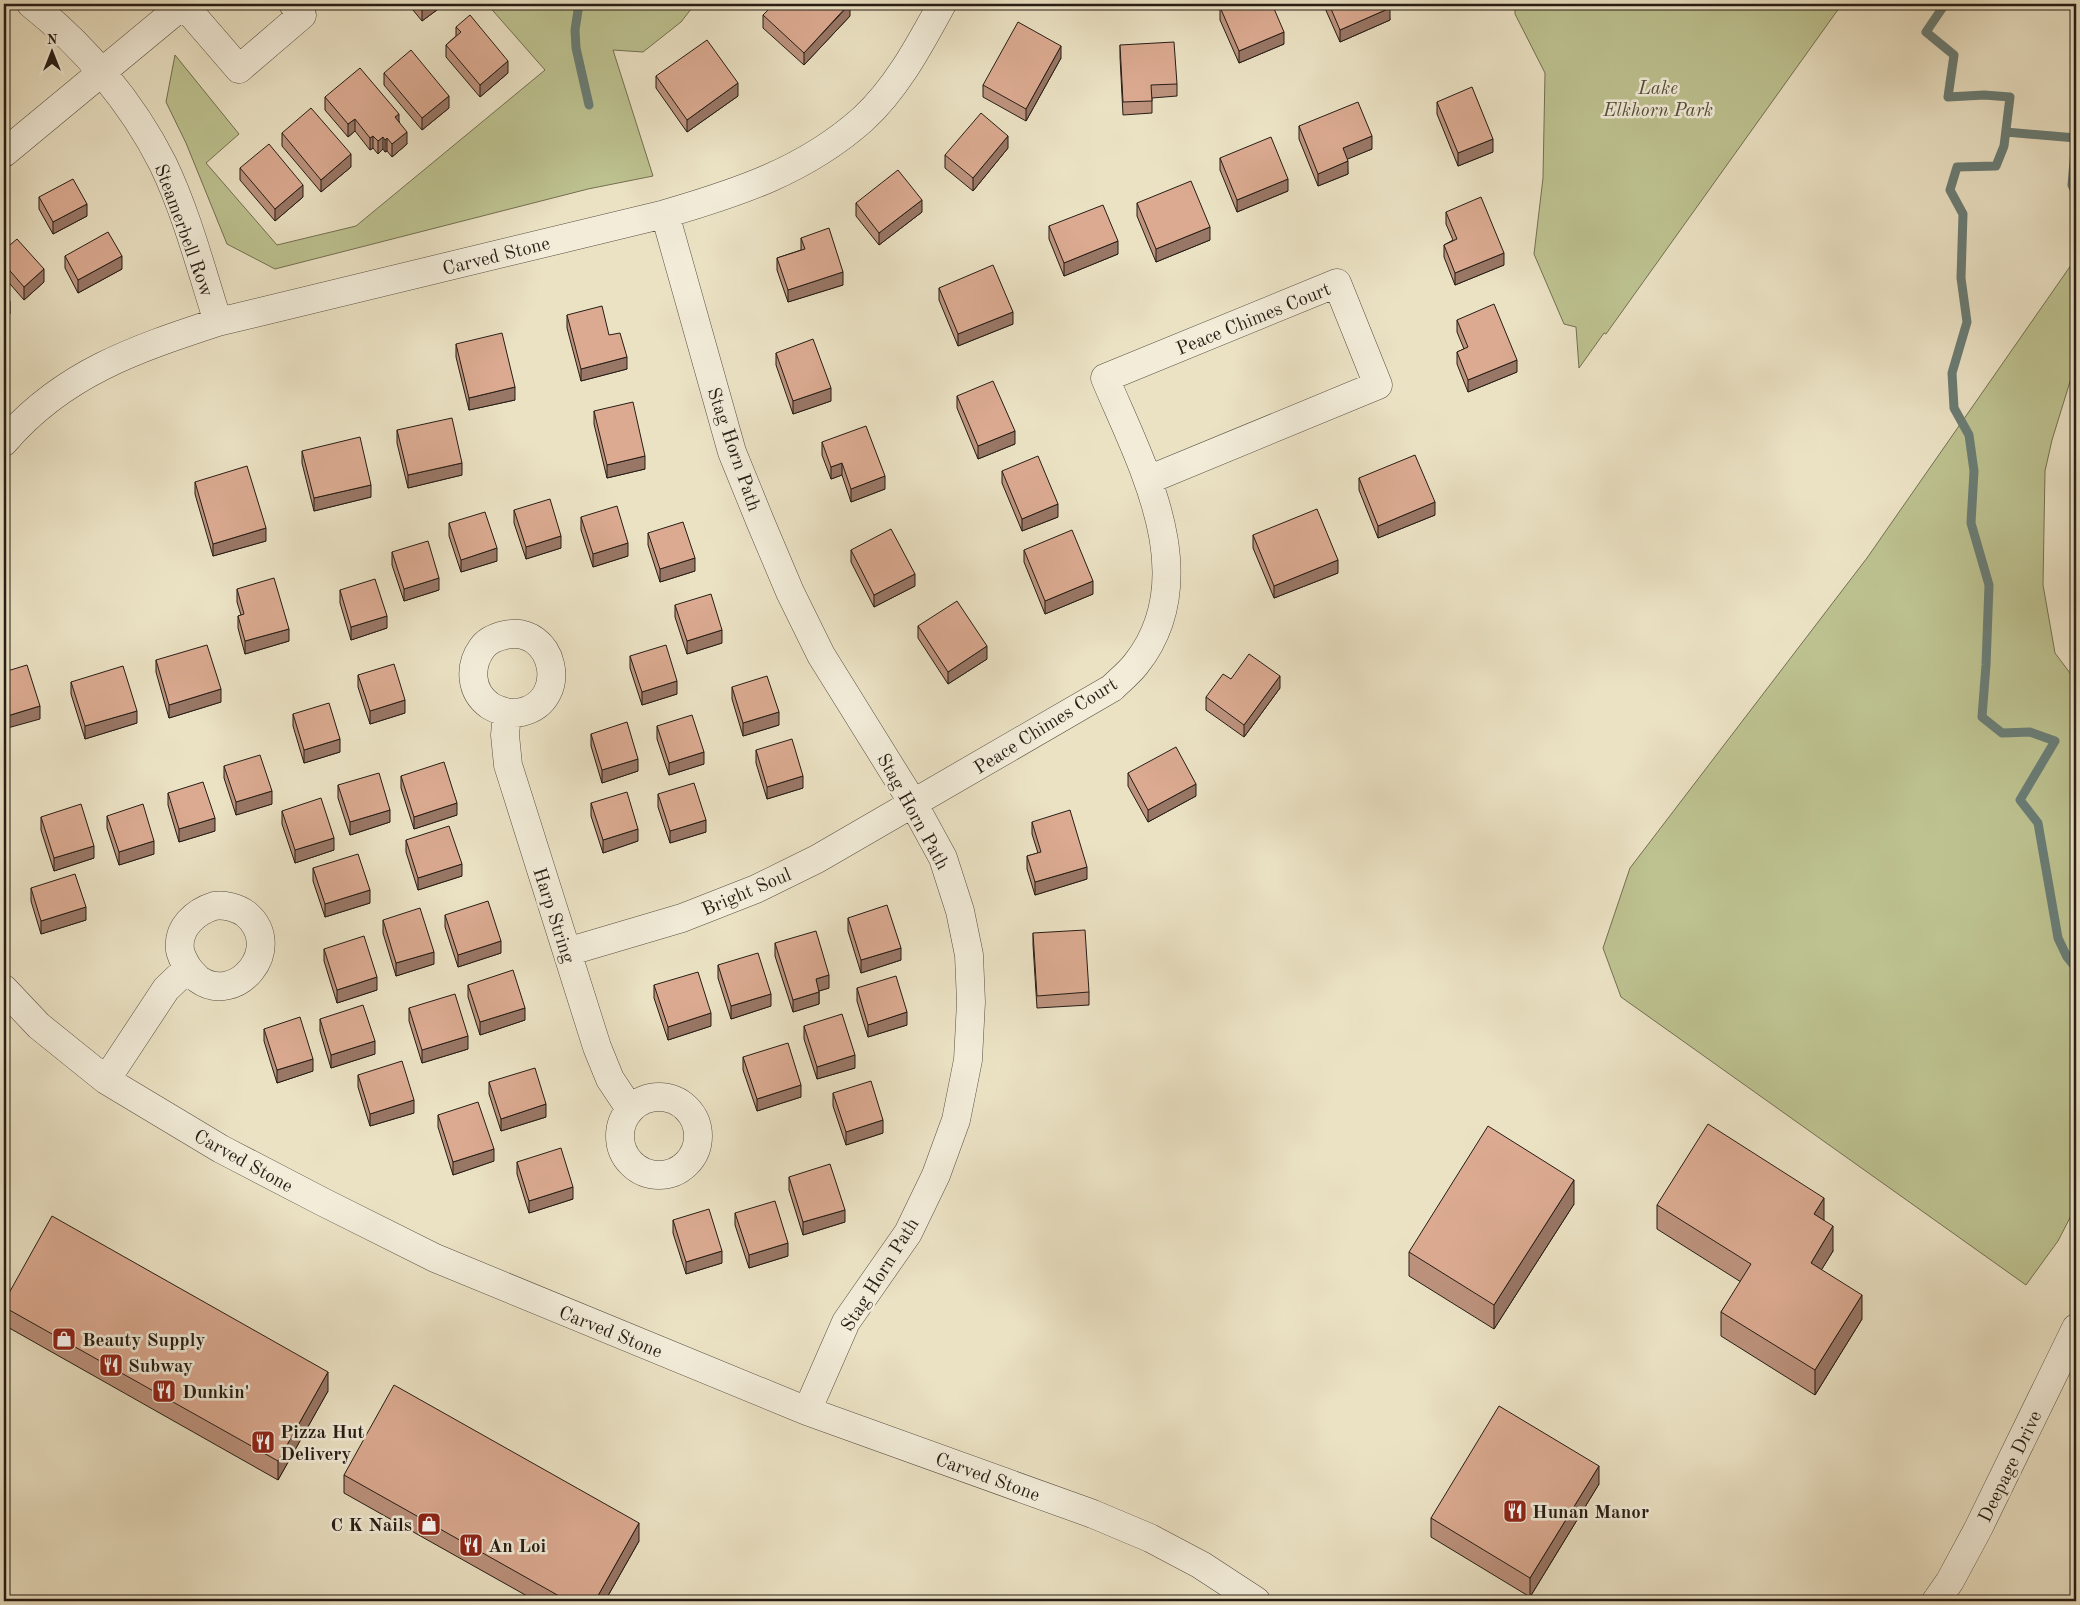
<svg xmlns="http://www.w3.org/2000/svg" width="2080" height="1605" font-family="'Old Standard TT',serif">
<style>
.green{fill:#bdc290;stroke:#727052}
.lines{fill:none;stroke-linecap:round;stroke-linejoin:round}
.stream{stroke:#6a7d76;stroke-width:9}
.minor-casing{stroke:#574e41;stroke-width:29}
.minor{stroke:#f2ecd9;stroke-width:28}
.wall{fill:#bc927d;stroke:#261d15}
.shaded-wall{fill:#976;stroke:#261d15}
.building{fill:#dbaa91;stroke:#261d15}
.labels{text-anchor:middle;stroke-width:5;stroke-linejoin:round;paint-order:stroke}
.park-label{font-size:19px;font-style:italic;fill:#534f3a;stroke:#f2ecd9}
.street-label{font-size:19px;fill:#261d15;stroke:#f2ecd9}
.poi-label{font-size:19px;font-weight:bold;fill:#261d15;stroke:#f2ecd9;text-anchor:start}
</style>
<rect width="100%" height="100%" fill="#ebe2c4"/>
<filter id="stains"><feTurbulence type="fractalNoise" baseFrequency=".004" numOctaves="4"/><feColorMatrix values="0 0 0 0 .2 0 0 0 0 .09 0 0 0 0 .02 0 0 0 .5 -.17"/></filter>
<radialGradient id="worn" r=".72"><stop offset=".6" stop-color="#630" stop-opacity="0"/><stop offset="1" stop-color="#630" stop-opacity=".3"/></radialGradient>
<path class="green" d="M487,4H695L681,22L643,52L613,50L653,176L588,189L275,269L227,244L186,143L166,102L175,55L239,134L206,163L277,245L356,226L545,70Z
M1515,4H1842L1606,334L1604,333L1579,368L1576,327L1564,324L1534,254L1543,178L1545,73L1515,14Z
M2076,258V368L2073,372L2052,440L2045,471L2043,585L2055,653L2076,681V1206L2058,1241L2026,1285L1621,997L1603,948L1630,868L1867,558Z"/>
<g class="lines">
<path class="stream" d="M579,4L575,30L576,48L589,105
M1945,4L1926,32L1954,55L1948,97L1984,95L2010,97L2004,146L1996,166L1957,167L1950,190L1963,214L1961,278L1967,322L1952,373L1954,408L1969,435L1974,471L1971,523L1989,585L1986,665L1982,717L2002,733L2030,732L2055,741L2020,800L2038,823L2058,938L2067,957L2076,968
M2006,132L2076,138
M2076,139L2072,185L2076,194"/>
<g class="minor-casing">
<path id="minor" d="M31,4C84,46 132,102 163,164C187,214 201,269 218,322
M183,4L239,69L302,15L293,4
M4,153L184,4
M665,214L732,452L760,521L790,592L821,655L913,803L943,858L960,911L969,955L971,1002L968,1060L956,1120L936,1175L908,1233L846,1322L807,1411
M4,442C63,373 136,349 218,322L665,214C737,193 805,171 863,119C897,88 920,44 942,4
M507,713C501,710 494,709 489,705C470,691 469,666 482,648C487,641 496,637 505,635C554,624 571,700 522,712C517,713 512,712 507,713L505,735L508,765L597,1047L610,1079L630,1109
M567,952L682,918L756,889L817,859L1112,688C1120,680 1129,673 1136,664C1205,577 1141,464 1105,378L1337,283L1378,385L1148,480
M4,989L39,1026L106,1080L221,1149L323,1202L435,1258L807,1411L1093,1514L1150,1538L1201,1565L1256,1601
M106,1080L166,989L188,968C191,972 195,976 198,979C236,1007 286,948 246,914C238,908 224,904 214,906C195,912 177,928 180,950C181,956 185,963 188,968
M620 1136a39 39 0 1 1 78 0a39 39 0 1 1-78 0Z
M1936,1601L1950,1581L1978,1529L2076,1328"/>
</g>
<use href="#minor" class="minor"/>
</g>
<path class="wall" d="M408,4H445L422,21Z
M1324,4H1388L1390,20L1340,42L1324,6Z
M1220,7L1284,44L1239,63L1220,20Z
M763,15L850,16L804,65L763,28Z
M456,27L508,73L480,97L446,57V45L456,36Z
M1120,45L1177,84V96L1152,98V113L1123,115L1120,57Z
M1061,58L1026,121L983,97V85Z
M384,73L449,108L422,130L384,85Z
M656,76L738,96L687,132L656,88Z
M325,97L399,121L407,144L392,157L387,151L385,152L383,149L378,154L373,148L370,150L355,131L348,137L325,110Z
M1437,102L1493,152L1458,166L1437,114Z
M1299,126L1372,149L1347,159L1348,174L1318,186L1299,139Z
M282,133L351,167L321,192L282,146Z
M1008,148L973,191L945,168V155Z
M1220,158L1288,191L1237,212L1220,170Z
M240,168L303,197L275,221L240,180Z
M39,197L87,216L53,234L39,209Z
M856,203L922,212L879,245L856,216Z
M1137,203L1210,240L1156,262L1137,216Z
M1446,212L1504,265L1455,285L1444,257V245L1453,240L1446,224Z
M1049,226L1118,254L1064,276L1049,239Z
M801,238L843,285L788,302L777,270V258L801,250Z
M4,250L44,282L24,300L4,277Z
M65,256L122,269L78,293L65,268Z
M939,288L1013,324L958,346L939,300Z
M567,315L609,335L627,369L581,381L567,328Z
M1457,320L1517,372L1468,392L1457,364V352L1464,349L1457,332Z
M456,344L515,400L469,410L456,357Z
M776,353L831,401L793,414L776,365Z
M957,396L1015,444L978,459L957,408Z
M594,411L645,469L607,478L594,424Z
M397,430L462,475L408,488L397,443Z
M822,442L885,489L851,502L842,475L831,479L822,455Z
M302,451L371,497L314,511L302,463Z
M1002,471L1058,517L1022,531L1002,483Z
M1359,478L1435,515L1378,538L1359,490Z
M195,482L266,541L213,556L195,494Z
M514,510L561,548L526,559L514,523Z
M581,517L628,556L593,567L581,530Z
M449,523L497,561L461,572L449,536Z
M648,533L695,571L660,582L648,545Z
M1253,535L1338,573L1274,598L1253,548Z
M851,550L915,586L874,607L851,562Z
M1024,550L1093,594L1045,614L1024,562Z
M392,552L439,590L404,601L392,565Z
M237,589L289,641L245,654L238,628V616L241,615L237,602Z
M340,590L387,628L351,640L340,603Z
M675,605L722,643L687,654L675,617Z
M918,626L987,659L948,684L918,638Z
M630,656L677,694L642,705L630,668Z
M156,660L221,702L169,718L156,672Z
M358,675L405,713L370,724L358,687Z
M1231,679L1280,688L1244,737L1206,710V697Z
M71,682L137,723L85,739L71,694Z
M732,687L779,725L743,736L732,699Z
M293,714L340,752L304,763L293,726Z
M657,726L704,764L669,775L657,739Z
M591,734L638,771L602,783L591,746Z
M756,750L803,788L767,799L756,763Z
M224,766L272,804L236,815L224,778Z
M1128,773L1196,796L1148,822L1128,786Z
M401,776L457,815L414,829L401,788Z
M338,785L390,822L350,835L338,798Z
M168,793L215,831L179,842L168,805Z
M658,794L706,832L670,843L658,807Z
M591,803L638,841L603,853L591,816Z
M282,811L334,850L295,863L282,824Z
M107,816L154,854L119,865L107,828Z
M41,817L94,858L54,871L41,830Z
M1032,822L1087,879L1035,895L1027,869V856L1038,853L1032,834Z
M406,840L462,876L418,890L406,852Z
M313,868L370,903L325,917L313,881Z
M31,888L86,920L41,934L31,901Z
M445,915L501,953L458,967L445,927Z
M848,918L901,960L861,973L848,931Z
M383,920L434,964L396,976L383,933Z
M1033,933L1089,992V1005L1037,1008L1033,945Z
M775,943L829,988L819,991V1004L793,1012L775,956Z
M324,949L377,990L337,1003L324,961Z
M718,965L771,1006L731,1019L718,978Z
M468,985L525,1020L480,1035L468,997Z
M654,985L711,1026L668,1040L654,998Z
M857,988L907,1025L868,1037L857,1001Z
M409,1008L468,1049L422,1063L409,1021Z
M320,1019L375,1054L331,1068L320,1031Z
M804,1026L855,1068L817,1079L804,1039Z
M264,1029L313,1071L277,1083L264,1041Z
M743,1057L801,1097L757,1111L743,1070Z
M358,1075L414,1113L370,1126L358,1087Z
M489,1082L546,1117L501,1131L489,1094Z
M833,1093L883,1133L846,1145L833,1106Z
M438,1115L494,1161L453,1175L438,1127Z
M517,1162L573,1199L529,1213L517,1174Z
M789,1177L845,1222L803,1235L789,1190Z
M1574,1204L1494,1329L1409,1276V1252Z
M1657,1205L1824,1221L1833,1251L1821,1270L1862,1319L1815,1395L1721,1336V1312L1741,1282L1657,1229Z
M735,1213L788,1256L749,1268L735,1225Z
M673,1220L722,1263L686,1274L673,1233Z
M4,1302L328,1391L278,1480L4,1325Z
M344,1475L639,1541L605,1601H536L344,1493Z
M1599,1484L1530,1597L1431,1537V1518Z"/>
<path class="shaded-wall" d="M429,4H445L422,21V9Z
M850,4V16L804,65V53Z
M1390,8V20L1340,42V30Z
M1284,32V44L1239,63V51Z
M1061,46V58L1026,121V109Z
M508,61V73L480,97V85Z
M738,83V96L687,132V120Z
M449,96V108L422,130V118Z
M399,114V126L395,117Z
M355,119V131L348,137V124Z
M407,132V144L392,157V144Z
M373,136V148L370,150V138Z
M1008,136V148L973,191V178Z
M1372,136V149L1343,161V148Z
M383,137V149L378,154V141Z
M387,138V151L385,152V140Z
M1493,139V152L1458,166V153Z
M351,154V167L321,192V180Z
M1348,161V174L1318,186V174Z
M1288,179V191L1237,212V200Z
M303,185V197L275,221V209Z
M922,200V212L879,245V233Z
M87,204V216L53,234V222Z
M1210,227V240L1156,262V249Z
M1118,241V254L1064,276V263Z
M1504,253V265L1455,285V273Z
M122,256V269L78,293V280Z
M44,269V282L24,300V287Z
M843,272V285L788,302V290Z
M10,301V314L4,319V307Z
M1013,312V324L958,346V334Z
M627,357V369L581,381V369Z
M1517,360V372L1468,392V380Z
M515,387V400L469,410V398Z
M831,388V401L793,414V401Z
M1015,431V444L978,459V446Z
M645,456V469L607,478V465Z
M462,463V475L408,488V475Z
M842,463V475L831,479V467Z
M885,476V489L851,502V489Z
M371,485V497L314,511V498Z
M1435,502V515L1378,538V526Z
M1058,504V517L1022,531V519Z
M266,528V541L213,556V544Z
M561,536V548L526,559V547Z
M628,543V556L593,567V554Z
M497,548V561L461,572V560Z
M695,558V571L660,582V569Z
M1338,560V573L1274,598V586Z
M915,574V586L874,607V595Z
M439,578V590L404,601V589Z
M1093,581V594L1045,614V601Z
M387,616V628L351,640V627Z
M289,629V641L245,654V641Z
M722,630V643L687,654V641Z
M987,646V659L948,684V672Z
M1280,676V688L1244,737V725Z
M677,681V694L642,705V692Z
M221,689V702L169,718V705Z
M405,700V713L370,724V711Z
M40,706V719L4,729V717Z
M137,711V723L85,739V726Z
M779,712V725L743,736V723Z
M340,739V752L304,763V750Z
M704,752V764L669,775V763Z
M638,759V771L602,783V770Z
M803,776V788L767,799V787Z
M1196,784V796L1148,822V810Z
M272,791V804L236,815V802Z
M457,803V815L414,829V817Z
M390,810V822L350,835V822Z
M215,818V831L179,842V829Z
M706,820V832L670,843V831Z
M638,829V841L603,853V840Z
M334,838V850L295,863V850Z
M154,841V854L119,865V852Z
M94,846V858L54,871V858Z
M462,864V876L418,890V878Z
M1087,867V879L1035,895V882Z
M370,890V903L325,917V904Z
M86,907V920L41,934V921Z
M501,941V953L458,967V955Z
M901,948V960L861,973V960Z
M434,952V964L396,976V963Z
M829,975V988L816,992V979Z
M377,977V990L337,1003V990Z
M819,992V1004L793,1012V1000Z
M771,994V1006L731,1019V1006Z
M525,1008V1020L480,1035V1022Z
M907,1012V1025L868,1037V1025Z
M711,1013V1026L668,1040V1027Z
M468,1036V1049L422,1063V1050Z
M375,1041V1054L331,1068V1055Z
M855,1055V1068L817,1079V1067Z
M313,1059V1071L277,1083V1070Z
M801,1085V1097L757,1111V1099Z
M414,1100V1113L370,1126V1114Z
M546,1104V1117L501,1131V1119Z
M883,1120V1133L846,1145V1132Z
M494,1149V1161L453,1175V1162Z
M1574,1180V1204L1494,1329V1305Z
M573,1187V1199L529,1213V1201Z
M1824,1198V1222L1814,1214Z
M845,1210V1222L803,1235V1222Z
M1833,1226V1251L1811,1287V1263Z
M788,1243V1256L749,1268V1255Z
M722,1251V1263L686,1274V1262Z
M1862,1295V1319L1815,1395V1370Z
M328,1372V1391L278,1480V1461Z
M1599,1466V1484L1530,1597V1578Z
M639,1523V1541L605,1601H595Z"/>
<path class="building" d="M418,4H429L422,9Z
M774,4H849L804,53L763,15Z
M1229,4H1272L1284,32L1239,51L1220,7Z
M1329,4H1388L1390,8L1340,30Z
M470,15L508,61L480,85L446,45L461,32L456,27Z
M1018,22L1061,46L1026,109L983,85Z
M707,40L738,83L687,120L656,76Z
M1174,42L1177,84L1151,85L1152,101L1123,102L1120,45Z
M411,50L449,96L422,118L384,73Z
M360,68L399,114L395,117L407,132L392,144L387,138L385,140L383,137L378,141L373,136L370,138L355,119L348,124L325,97Z
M1472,87L1493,139L1458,153L1437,102Z
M1358,102L1372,136L1343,148L1348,161L1318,174L1299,126Z
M311,108L351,154L321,180L282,133Z
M981,113L1008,136L973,178L945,155Z
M1271,137L1288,179L1237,200L1220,158Z
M269,144L303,185L275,209L240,168Z
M898,170L922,200L879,233L856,203Z
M73,179L87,204L53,222L39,197Z
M1191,181L1210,227L1156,249L1137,203Z
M1481,197L1504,253L1455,273L1444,245L1457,239L1446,212Z
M1103,205L1118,241L1064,263L1049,226Z
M829,228L843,272L788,290L777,258L805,249L801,238Z
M108,232L122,256L78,280L65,256Z
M17,239L44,269L24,287L4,264V250Z
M993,265L1013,312L958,334L939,288Z
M4,294L10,301L4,307Z
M1494,304L1517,360L1468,380L1457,352L1468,347L1457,320Z
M602,306L609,335L620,333L627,357L581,369L567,315Z
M502,333L515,387L469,398L456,344Z
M813,339L831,388L793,401L776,353Z
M993,381L1015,431L978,446L957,396Z
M633,402L645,456L607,465L594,411Z
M452,418L462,463L408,475L397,430Z
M866,426L885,476L851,489L842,463L831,467L822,442Z
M360,437L371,485L314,498L302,451Z
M1415,455L1435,502L1378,526L1359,478Z
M1038,456L1058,504L1022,519L1002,471Z
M247,466L266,528L213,544L195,482Z
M550,499L561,536L526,547L514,510Z
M617,506L628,543L593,554L581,517Z
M1317,509L1338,560L1274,586L1253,535Z
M485,512L497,548L461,560L449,523Z
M683,522L695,558L660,569L648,533Z
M891,529L915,574L874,595L851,550Z
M1072,530L1093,581L1045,601L1024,550Z
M428,541L439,578L404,589L392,552Z
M274,578L289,629L245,641L238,616L244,614L237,589Z
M375,579L387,616L351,627L340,590Z
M711,594L722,630L687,641L675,605Z
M957,601L987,646L948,672L918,626Z
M207,645L221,689L169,705L156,660Z
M666,645L677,681L642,692L630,656Z
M1249,654L1280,676L1244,725L1206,697L1223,674L1231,679Z
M394,664L405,700L370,711L358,675Z
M27,665L40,706L4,717V672Z
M123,666L137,711L85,726L71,682Z
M767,676L779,712L743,723L732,687Z
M329,703L340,739L304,750L293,714Z
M692,715L704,752L669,763L657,726Z
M627,722L638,759L602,770L591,734Z
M792,739L803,776L767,787L756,750Z
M1176,747L1196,784L1148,810L1128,773Z
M260,755L272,791L236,802L224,766Z
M444,762L457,803L414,817L401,776Z
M379,773L390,810L350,822L338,785Z
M203,782L215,818L179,829L168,793Z
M694,783L706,820L670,831L658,794Z
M627,792L638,829L603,840L591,803Z
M321,798L334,838L295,850L282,811Z
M81,804L94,846L54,858L41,817Z
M143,804L154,841L119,852L107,816Z
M1070,810L1087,867L1035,882L1027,856L1041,852L1032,822Z
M449,826L462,864L418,878L406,840Z
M358,854L370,890L325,904L313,868Z
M75,874L86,907L41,921L31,888Z
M488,901L501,941L458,955L445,915Z
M887,905L901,948L861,960L848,918Z
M420,908L434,952L396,963L383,920Z
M1085,930L1089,992L1037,996L1033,933Z
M816,931L829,975L816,979L819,992L793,1000L775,943Z
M364,936L377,977L337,990L324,949Z
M758,953L771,994L731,1006L718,965Z
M513,970L525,1008L480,1022L468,985Z
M698,972L711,1013L668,1027L654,985Z
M896,976L907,1012L868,1025L857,988Z
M455,994L468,1036L422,1050L409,1008Z
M363,1005L375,1041L331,1055L320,1019Z
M842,1014L855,1055L817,1067L804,1026Z
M300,1017L313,1059L277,1070L264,1029Z
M788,1043L801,1085L757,1099L743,1057Z
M402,1061L414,1100L370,1114L358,1075Z
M535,1068L546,1104L501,1119L489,1082Z
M871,1081L883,1120L846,1132L833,1093Z
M478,1102L494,1149L453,1162L438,1115Z
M1708,1124L1824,1198L1814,1214L1833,1226L1811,1263L1862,1295L1815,1370L1721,1312L1751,1264L1657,1205Z
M1488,1126L1574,1180L1494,1305L1409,1252Z
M561,1148L573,1187L529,1201L517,1162Z
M830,1164L845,1210L803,1222L789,1177Z
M775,1201L788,1243L749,1255L735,1213Z
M709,1209L722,1251L686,1262L673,1220Z
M52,1216L328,1372L278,1461L4,1307V1302Z
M394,1385L639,1523L595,1601H568L344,1475Z
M1499,1406L1599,1466L1530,1578L1431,1518Z"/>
<defs>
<g id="shop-square" transform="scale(1.25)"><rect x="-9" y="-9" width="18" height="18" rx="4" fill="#8f2418" stroke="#f2ecd9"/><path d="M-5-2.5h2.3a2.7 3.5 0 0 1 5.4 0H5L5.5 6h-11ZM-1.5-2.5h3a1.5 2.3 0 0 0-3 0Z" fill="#fff"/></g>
<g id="restaurant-square" transform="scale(1.25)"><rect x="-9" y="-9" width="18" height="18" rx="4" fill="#8f2418" stroke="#f2ecd9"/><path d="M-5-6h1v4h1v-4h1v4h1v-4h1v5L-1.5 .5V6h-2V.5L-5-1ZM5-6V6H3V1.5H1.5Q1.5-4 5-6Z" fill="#fff"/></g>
</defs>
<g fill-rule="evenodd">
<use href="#shop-square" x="64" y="1339"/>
<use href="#restaurant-square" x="111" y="1365"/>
<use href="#restaurant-square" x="164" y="1391"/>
<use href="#restaurant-square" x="263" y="1442"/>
<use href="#restaurant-square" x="1515" y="1511"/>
<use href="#shop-square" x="429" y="1524"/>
<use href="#restaurant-square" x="471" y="1545"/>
</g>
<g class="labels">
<g class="park-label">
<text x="1658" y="94">Lake<tspan x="1658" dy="22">Elkhorn Park</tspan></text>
</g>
<g class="street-label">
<text transform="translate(185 230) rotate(70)" y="7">Steamerbell Row</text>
<text transform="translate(496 255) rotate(-14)" y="7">Carved Stone</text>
<text transform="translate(1253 318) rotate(-22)" y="7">Peace Chimes Court</text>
<text transform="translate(735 449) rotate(71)" y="7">Stag Horn Path</text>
<text transform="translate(1045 725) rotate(-32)" y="7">Peace Chimes Court</text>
<text transform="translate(914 811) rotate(61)" y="7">Stag Horn Path</text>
<text transform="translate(746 891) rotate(-23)" y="7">Bright Soul</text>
<text transform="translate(555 915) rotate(72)" y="7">Harp String</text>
<text transform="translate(244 1160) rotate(29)" y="7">Carved Stone</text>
<text transform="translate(879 1274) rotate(-58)" y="7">Stag Horn Path</text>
<text transform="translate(611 1331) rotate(22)" y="7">Carved Stone</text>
<text transform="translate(2009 1466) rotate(-64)" y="7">Deepage Drive</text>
<text transform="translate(988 1476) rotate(20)" y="7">Carved Stone</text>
</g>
<g class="poi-label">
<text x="82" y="1346">Beauty Supply</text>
<text x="128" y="1372">Subway</text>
<text x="182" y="1398">Dunkin'</text>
<text x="280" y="1438">Pizza Hut<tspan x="280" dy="22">Delivery</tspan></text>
<text x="1532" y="1518">Hunan Manor</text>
<text x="412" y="1531" text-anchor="end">C K Nails</text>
<text x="488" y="1552">An Loi</text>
</g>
</g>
<rect width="2080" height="1605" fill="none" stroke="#ebe2c4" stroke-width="20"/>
<rect x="5" y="5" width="2070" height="1595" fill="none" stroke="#261d15" stroke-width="2.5"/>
<rect x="10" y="10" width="2060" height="1585" fill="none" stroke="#261d15"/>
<g transform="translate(52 52)" stroke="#f2ecd9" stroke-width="4" paint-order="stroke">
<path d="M0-4L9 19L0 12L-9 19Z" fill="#261d15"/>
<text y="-8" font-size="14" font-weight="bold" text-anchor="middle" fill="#261d15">N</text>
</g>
<rect width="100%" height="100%" filter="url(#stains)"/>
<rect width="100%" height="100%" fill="url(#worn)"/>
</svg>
